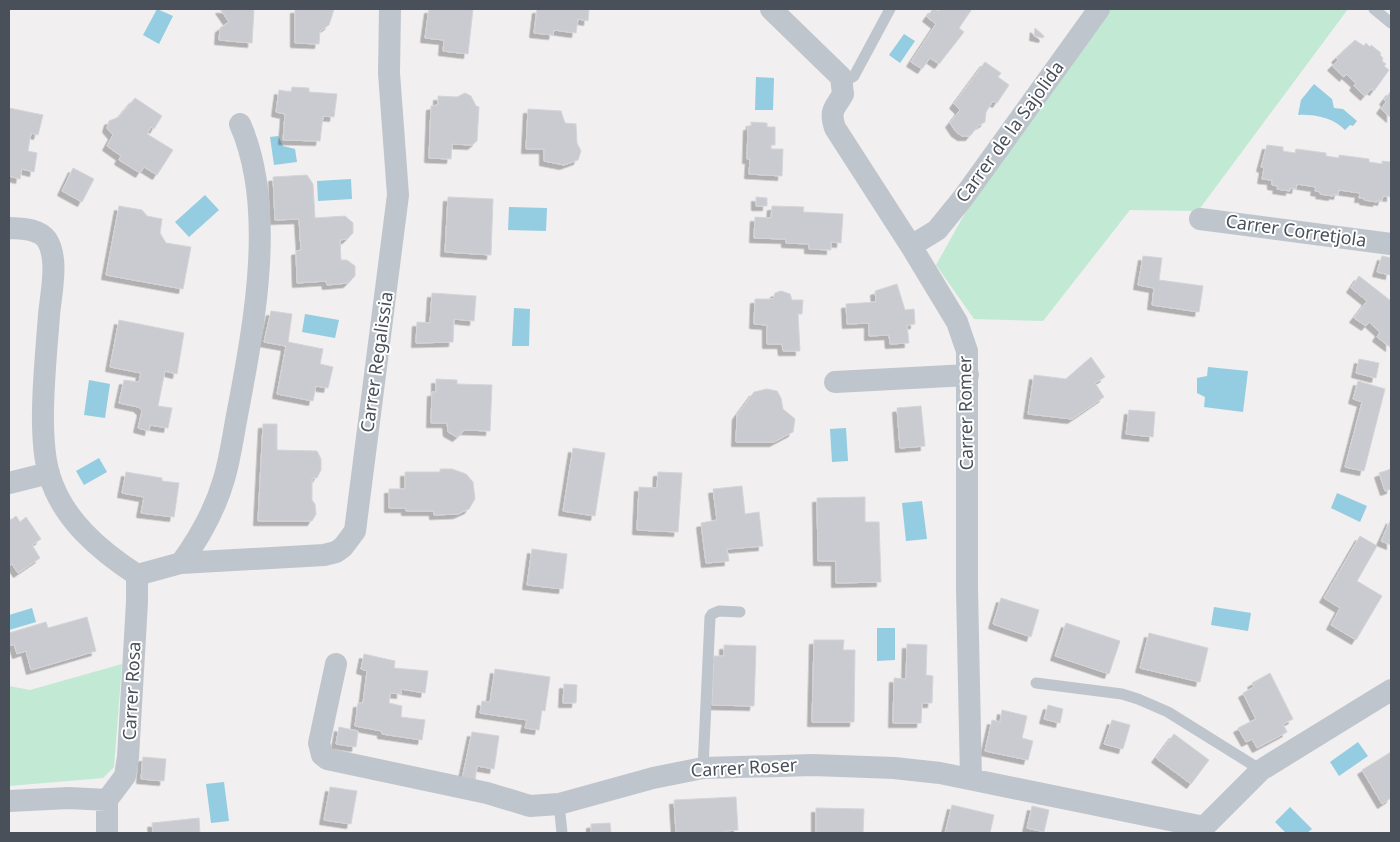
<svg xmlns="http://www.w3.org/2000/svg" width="1400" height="842" font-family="'Noto Sans',sans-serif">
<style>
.green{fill:#c2e9d4}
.water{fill:#94cce1}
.building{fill:#c9cbd1;stroke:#d3d5d9;filter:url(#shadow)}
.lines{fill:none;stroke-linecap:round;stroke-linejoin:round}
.service{stroke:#bfc5cc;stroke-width:11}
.minor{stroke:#bfc5cc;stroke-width:22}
.labels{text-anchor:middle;stroke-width:4;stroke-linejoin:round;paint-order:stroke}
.street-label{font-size:18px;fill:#49505a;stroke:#fff}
</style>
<defs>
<filter id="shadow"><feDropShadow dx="-4.5" dy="4.5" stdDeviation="0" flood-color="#0004"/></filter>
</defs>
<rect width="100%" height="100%" fill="#f1efef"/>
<path class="green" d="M1109,9H1348L1198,211L1130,210L1043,321L974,319L936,265L977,192Z
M122,664L114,767L103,778L9,786V686L30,690Z"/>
<path class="water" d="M157,9L173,16L159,44L143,35Z
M904,34L915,41L900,63L889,55Z
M756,77L774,78L773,110H755Z
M1314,84L1332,99L1334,108L1343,109L1357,121L1353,126L1350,125L1345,130C1334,118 1314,114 1298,115L1301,100Z
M278,136L283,146L295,149L297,162L274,165L270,137Z
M351,179L352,199L318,201L317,181Z
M205,195L219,210L189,237L175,222Z
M509,207L547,208L546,231L508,230Z
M514,308L530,309L529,346H512Z
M305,314L339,320L335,338L302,332Z
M1208,367L1248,371L1243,412L1204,407L1205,397L1197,393V378L1207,376Z
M89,380L110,384L105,418L84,415Z
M846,428L848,461L832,462L830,429Z
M99,458L107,472L84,485L76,471Z
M1337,493L1367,506L1360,522L1331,508Z
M922,501L927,539L906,541L902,503Z
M1214,607L1251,613L1248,631L1211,625Z
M32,608L36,622L9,630V615Z
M877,628H895V660L877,661Z
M1358,742L1368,756L1339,776L1330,762Z
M224,782L229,821L211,823L206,784Z
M1290,807L1312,829L1307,833H1286L1275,822Z"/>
<path class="building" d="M220,9H254L252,43L219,40L220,28L229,22Z
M295,9H334L329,25L320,31L319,44L295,43Z
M429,9H473L468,54L443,51L444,40L425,38Z
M537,9H589L588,21L578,19L576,33L554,30L553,35L534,33Z
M933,9L939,11L941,9H972L959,28L964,32L939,64L930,58L922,69L911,62L936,24L927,17Z
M1035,28L1044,36L1043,38L1034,36Z
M1355,40L1364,46L1366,43L1370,47L1371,45L1381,53L1380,55L1383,58L1382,61L1386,64L1384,66L1389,70L1374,91L1371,89L1365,96L1354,86L1356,83L1346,74L1344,77L1332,66L1338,60L1336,58Z
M985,62L1001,73L998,77L1009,85L997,103L993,101L986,112L985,122L978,126L970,136H962L956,132L950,123L960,110L954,104Z
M292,87L309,88V92L337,94L334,117L323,116L320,141L283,140L285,114L276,112L279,90L291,92Z
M1391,91V118L1381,109L1386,102L1384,100Z
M465,93L471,96L476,106L479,107L477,141L472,145L452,144L451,159L429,158L431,106L438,105V96L457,97Z
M135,98L162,116L154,129L151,127L147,134L173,150L157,175L144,167L140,173L119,160L121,156L107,146L113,135L107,128L109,121L119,117Z
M9,108L43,115L38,135L31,133L28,151L37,153L34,172L22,169L20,179L9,176Z
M528,109L561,111L565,123L576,124L577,143L581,151L578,160L564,165L544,161V149H526Z
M751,122L767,123V127H775V145H771V149H783L782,176L749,174L750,159H747L748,126H751Z
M1267,145L1283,147V151L1295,153L1296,149L1326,153V156L1339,158V155L1369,159V162L1382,164V161L1391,162V197L1383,196L1382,201L1378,200L1377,202L1364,200V198H1359L1360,193L1339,190L1338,195L1333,194V196L1320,194L1321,192L1315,191L1316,187L1297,184L1296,189L1290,188V191L1277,189L1278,186L1272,185V180L1262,179L1264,168L1261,167Z
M73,168L94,179L82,202L62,191Z
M307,175L313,184L315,218L345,216L353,223V233L347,239L340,240L341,260H347L355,266V276L348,283L327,285L326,281L297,283L296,251L301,250L299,219L275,220L273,177Z
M448,197L493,199L491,255L445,252Z
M756,197L767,198V206H756Z
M119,206L142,210L147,216L162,219L160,233L166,243L191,247L183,289L106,275Z
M772,206L804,207L803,212L843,214L841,243L831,242V250L809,249V244L786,243V239L754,238L755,217L771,218Z
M1143,256L1162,258L1159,280L1203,286L1199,312L1152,305L1154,288L1138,285Z
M1382,256L1391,258L1390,275L1377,272Z
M1359,276L1391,301L1390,347L1377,337L1380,332L1369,322L1366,326L1354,318L1367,301L1351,288Z
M897,284L905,310L914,309L915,324L907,325L909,343L890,344L889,335L869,336V323L847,324L846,304L876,302L875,291Z
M781,291L790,294L792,300H803L802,314H798L800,351H783L782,344H767V325L754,324L755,299H773L775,293Z
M432,293L476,296L474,321L454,319L453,342L416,343L417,322L430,323Z
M271,311L292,314L288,342L323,349L320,364L333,367L328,388L316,386L313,401L277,394L286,346L264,342Z
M119,320L184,333L177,374L165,371L158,406L172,408L168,428L150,425L149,431L138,428L142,411L138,407L119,403L124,380L139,382L141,373L110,367Z
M1091,357L1105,377L1095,383L1104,397L1072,419L1028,414L1034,375L1066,379Z
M1359,359L1379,363L1376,378L1356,373Z
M436,379L457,380V384L492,385L490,431L465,430L457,437L448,432L447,423H431L432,392H436Z
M1358,381L1385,389L1364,471L1345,467L1362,402L1353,399Z
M767,389L777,391L781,398L783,409L795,419L793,432L774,442H736L737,415L754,392Z
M921,406L925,446L900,448L897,408Z
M1129,410L1155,412L1153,437L1126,434Z
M263,424H277V450L317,451L321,459V470L317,478H312V500L315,504L316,514L312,521H258Z
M573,448L605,453L595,516L563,511Z
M440,469H452L466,474L473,482L475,499L469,509L458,514L434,515V511H406V508H389V489H405V472H440Z
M1391,469V489L1385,491L1379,473Z
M126,472L162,478V481L179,483L174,517L141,513L144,497L122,493Z
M658,472L682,473L678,532L637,530L639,487L657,488Z
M742,486L745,514L759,512L763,546L727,549L729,561L706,563L701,523L717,520L713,489Z
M865,497V522H879L881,582L836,583V561H818L817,498Z
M16,516L20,522L26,517L41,539L32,545L40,558L18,573L12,564L9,566V517L11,520Z
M1391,519V545L1381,541Z
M1360,536L1377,546L1357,581L1382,596L1356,640L1331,625L1340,608L1324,598Z
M532,549L567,554L563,589L527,585Z
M1001,598L1039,610L1031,637L993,624Z
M87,617L96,651L31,670L26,651L17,654L14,644L9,646V633L46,622L48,628Z
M1066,623L1120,641L1109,674L1055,656Z
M1149,633L1208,648L1200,682L1140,668Z
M814,640H844L843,650H855L854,722H812Z
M907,644L927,645L926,675L933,676L932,703H922L921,723H893L894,678L906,679Z
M724,645L756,646L754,706L712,705L714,656H724Z
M364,654L395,661L394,668L428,671L425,693L401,689V694L390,693L389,703L402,706L401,717L425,720L422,740L382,734V731L355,726L358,703H363L367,671L361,669Z
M495,669L550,677L545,711L542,710L539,730L525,728L527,720L480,713L482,701L490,702Z
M1270,673L1293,719L1283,724L1287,732L1257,748L1252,739L1246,742L1238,728L1256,719L1243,693L1254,687L1252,683Z
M564,684L577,685L576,703H563Z
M1048,705L1063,709L1060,723L1044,719Z
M1002,710L1027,716L1022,738L1033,741L1028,760L985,751L992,720L1000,722Z
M1112,720L1130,725L1123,749L1104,744Z
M339,727L358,731L356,747L336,744Z
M472,732L499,736L494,769L477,766L475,781L462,779Z
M1174,734L1209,760L1191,784L1156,758Z
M1391,752V798L1382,804L1362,770Z
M143,757L166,759L164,781L141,779Z
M330,787L357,791L351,824L324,820Z
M736,797L738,830L725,831V833H676L674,800Z
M952,805L994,815L990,833H945Z
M1032,806L1049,810L1044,832L1027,828Z
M816,808L864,809L863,833H816Z
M199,818L200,833H153L152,823Z
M610,823L611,833H591V824Z"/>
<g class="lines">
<path class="service" d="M1374,9L1391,23
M844,87V82L854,76L890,9
M1036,683L1122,694L1138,699L1168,712L1261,770
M703,768L710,617L712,614L719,611L740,612
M559,804L562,833"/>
<path class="minor" d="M771,9L841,77L843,94C835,109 829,109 835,128L911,246L957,322L967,351V589L971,779
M1200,219L1391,244
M9,228C21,229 39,228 47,240C59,259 51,293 49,315C46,359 37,433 49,474C62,519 99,550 137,575L181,563L324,555L336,552L343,547L355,531L398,195L389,73L390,9
M911,246L937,230L963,198L1099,9
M835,382L968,375
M9,483L49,473
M181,563C200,537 215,510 224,479C231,455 234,429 239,405C255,320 276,206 240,124
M336,664L319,743L322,755L327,759L487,793L530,806L559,804L653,778L703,768L813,765L894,768L940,773L1204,827
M9,801L69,798L107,800
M107,833V800L125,776L128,757L137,602V575
M1202,833L1204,827L1261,770L1391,690"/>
</g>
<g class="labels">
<g class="street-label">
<text transform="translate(1010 132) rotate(-54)" y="6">Carrer de la Sajolida</text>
<text transform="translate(1296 231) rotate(8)" y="6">Carrer Corretjola</text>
<text transform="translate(377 362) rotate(-82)" y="6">Carrer Regalissia</text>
<text transform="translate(966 413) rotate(-91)" y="6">Carrer Romer</text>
<text transform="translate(132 691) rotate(-87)" y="6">Carrer Rosa</text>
<text transform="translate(744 768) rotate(-3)" y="6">Carrer Roser</text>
</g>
</g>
<rect width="1400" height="842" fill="none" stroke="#49505a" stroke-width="20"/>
</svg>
